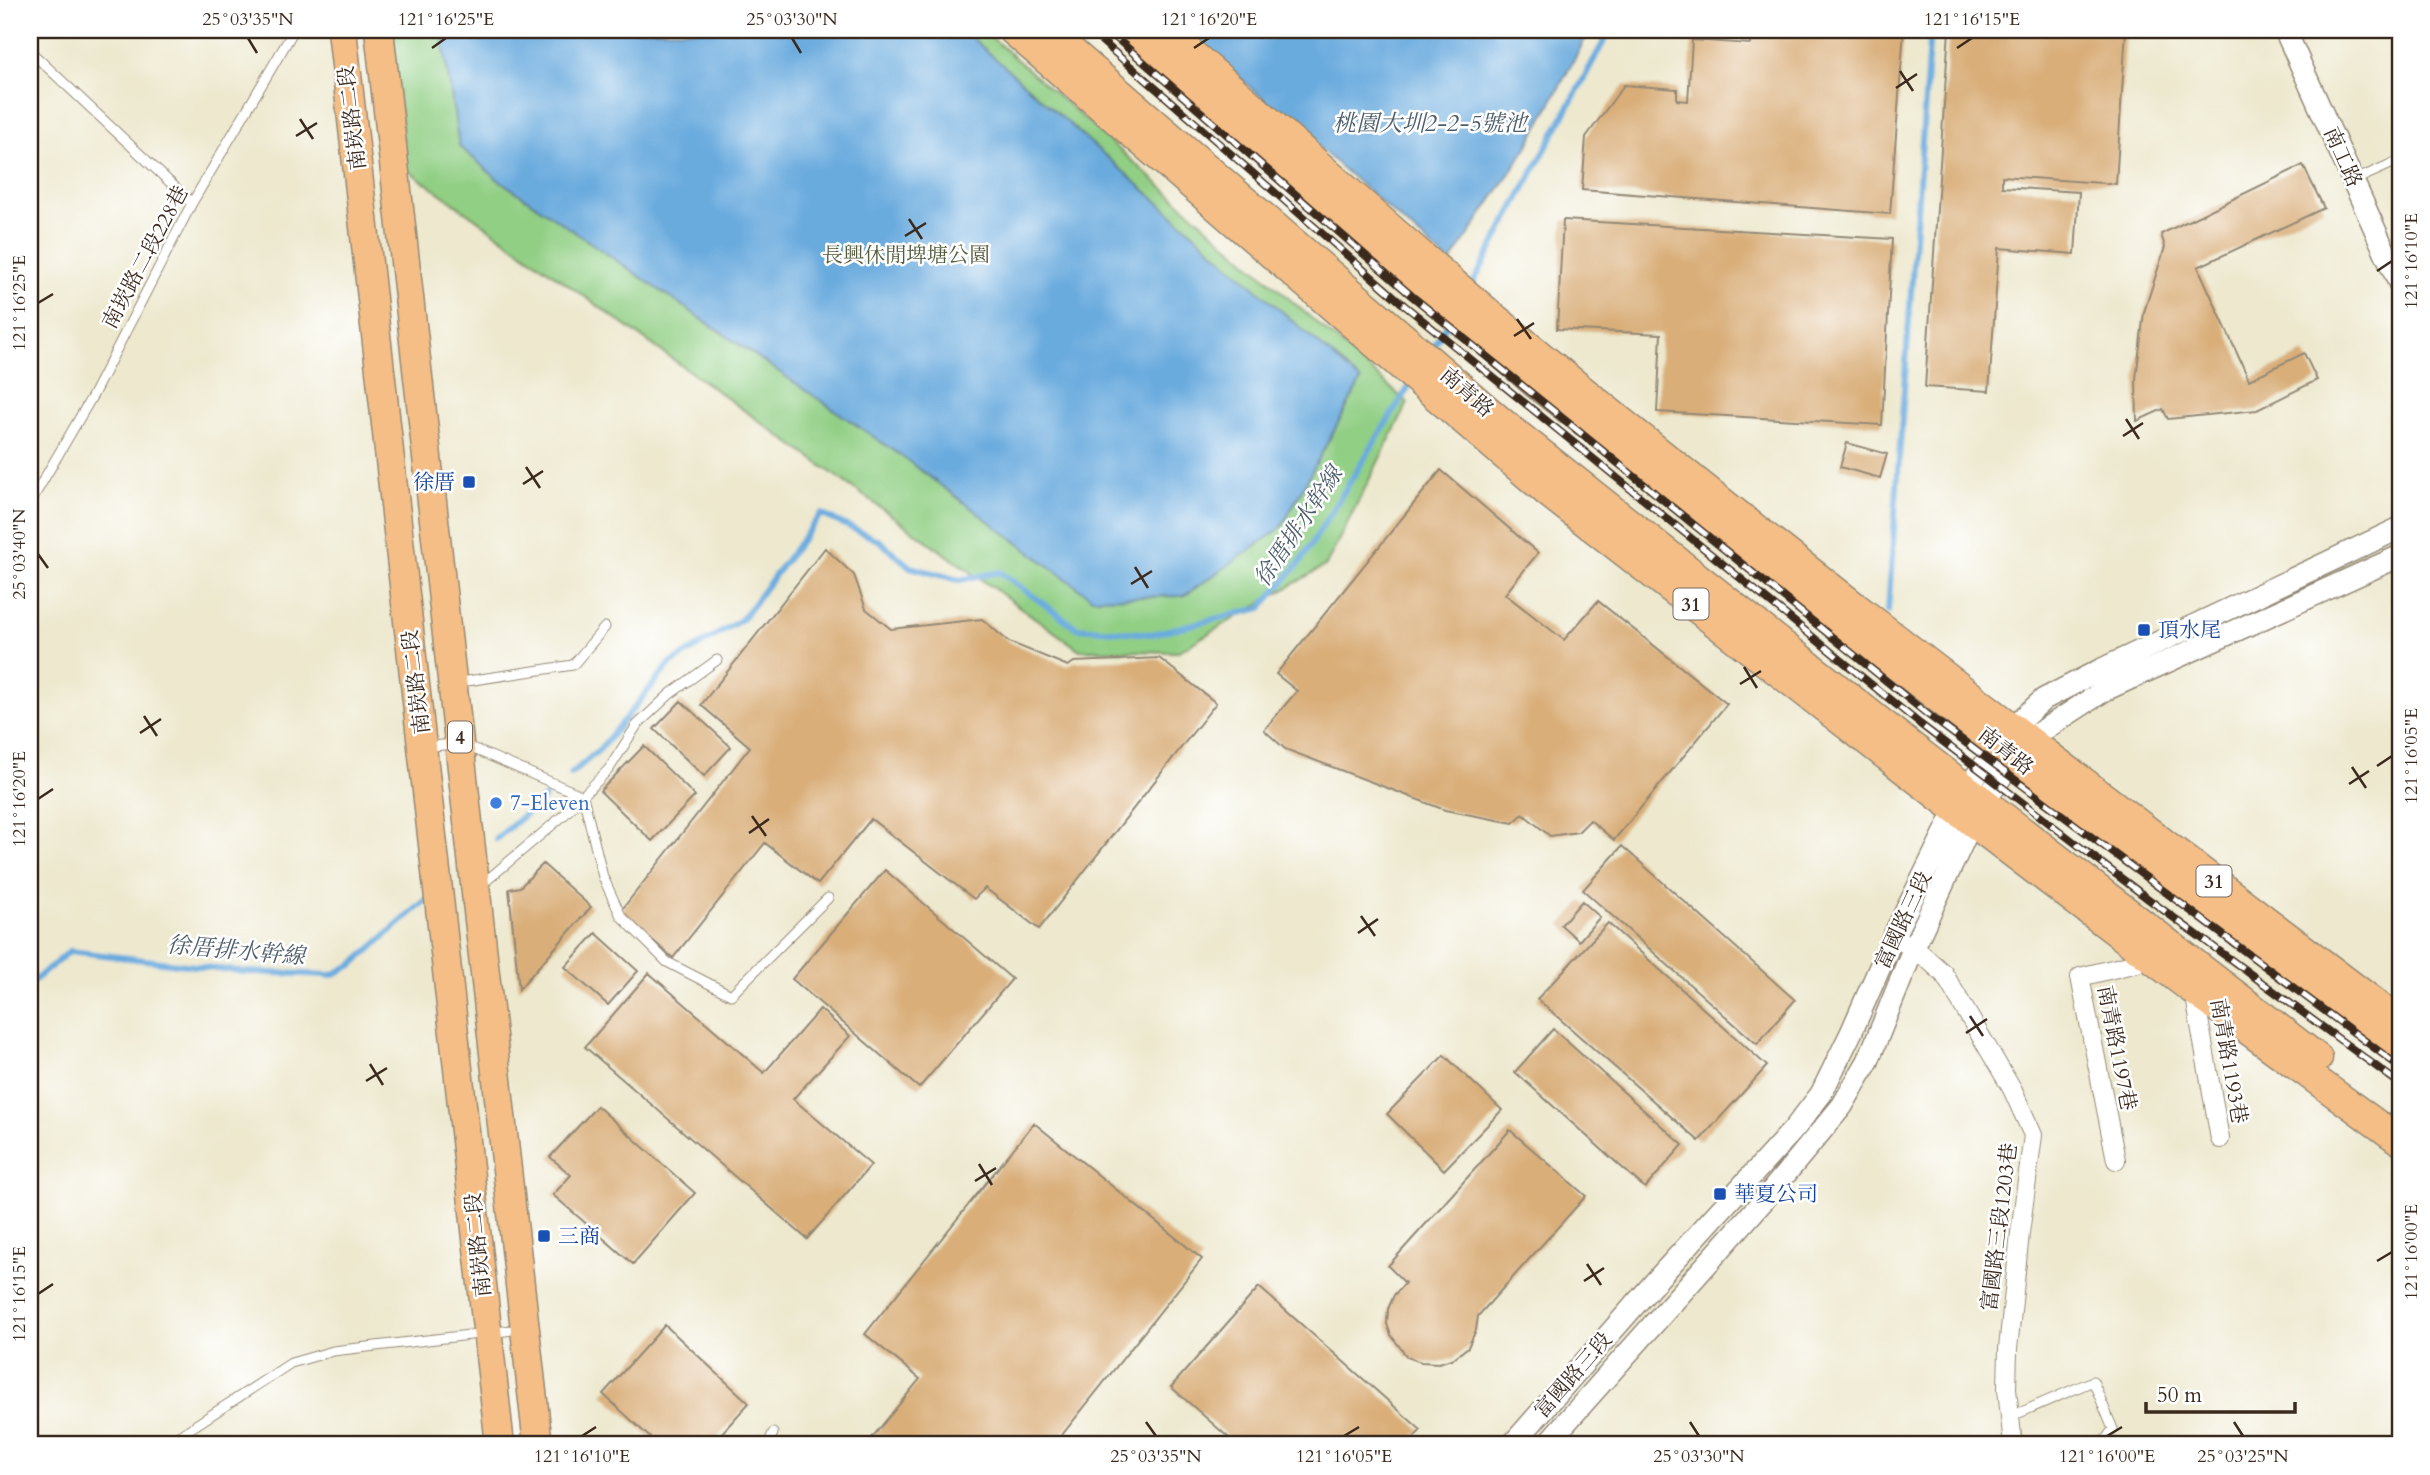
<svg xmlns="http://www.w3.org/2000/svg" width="2430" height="1475" font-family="Cardo,'Noto Serif TC',serif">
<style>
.green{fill:#91cf84;stroke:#667c51;stroke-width:2}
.water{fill:#6aabde;stroke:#526a7e;stroke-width:2}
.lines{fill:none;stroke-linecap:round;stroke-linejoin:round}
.stream{stroke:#6aabde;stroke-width:6}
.building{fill:#d9ae79}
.service-casing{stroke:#948976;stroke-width:11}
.minor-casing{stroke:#948976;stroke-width:20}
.tertiary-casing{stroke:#948976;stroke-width:24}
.primary-casing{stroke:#948976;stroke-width:31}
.service{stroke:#fff;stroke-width:9}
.minor{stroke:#fff;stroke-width:18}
.tertiary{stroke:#fff;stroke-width:21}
.primary{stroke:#f5be86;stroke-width:28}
.rail-casing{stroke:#3b2a1e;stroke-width:8}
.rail{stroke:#fff;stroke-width:5;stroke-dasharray:16;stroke-linecap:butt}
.ticks{fill:none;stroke:#3b2a1e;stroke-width:2.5}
.transit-dot{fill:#1a4fb4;stroke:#fff;stroke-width:2.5}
.shop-dot{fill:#3f7fe0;stroke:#fff;stroke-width:2.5}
.labels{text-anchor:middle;stroke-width:5;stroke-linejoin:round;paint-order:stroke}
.shield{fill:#fff;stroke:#766a62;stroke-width:2}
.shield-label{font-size:19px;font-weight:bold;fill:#3b2a1e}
.street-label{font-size:21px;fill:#3b2a1e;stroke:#fff}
.park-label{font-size:21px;fill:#555c3d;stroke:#fff}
.transit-label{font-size:21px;fill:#164399;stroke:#fff;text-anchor:start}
.shop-label{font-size:21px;fill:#366cbe;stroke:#fff;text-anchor:start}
.water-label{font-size:23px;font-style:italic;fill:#4e5e6b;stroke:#fff}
.neatline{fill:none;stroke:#3b2a1e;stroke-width:2.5}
.ticks-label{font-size:18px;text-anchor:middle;fill:#3b2a1e}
</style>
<rect width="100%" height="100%" fill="#fff"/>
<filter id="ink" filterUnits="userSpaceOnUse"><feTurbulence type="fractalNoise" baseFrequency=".0143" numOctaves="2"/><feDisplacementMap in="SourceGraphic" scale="14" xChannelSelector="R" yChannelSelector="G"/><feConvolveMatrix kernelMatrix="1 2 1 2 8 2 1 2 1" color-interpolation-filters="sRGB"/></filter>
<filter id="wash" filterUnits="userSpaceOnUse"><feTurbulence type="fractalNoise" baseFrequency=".00686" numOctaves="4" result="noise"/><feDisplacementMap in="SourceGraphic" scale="28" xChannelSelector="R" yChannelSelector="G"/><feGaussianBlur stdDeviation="1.57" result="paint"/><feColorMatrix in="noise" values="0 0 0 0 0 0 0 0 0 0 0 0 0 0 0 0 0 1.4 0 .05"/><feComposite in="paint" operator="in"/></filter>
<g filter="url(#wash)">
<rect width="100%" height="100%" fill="#ede8ce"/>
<path class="green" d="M392,30H983L1408,403L1326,565L1177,652L1080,650L406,169Z"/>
<path class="water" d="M441,30H963L1361,381L1281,528L1184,596L1092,598L900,455L496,178L459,146Z
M1185,30H1590L1527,147L1450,263Z"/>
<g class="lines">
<path class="stream" d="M1473,283L1610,30
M1433,347L1448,323
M1888,611L1930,30
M571,774L600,749L670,664L742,619L821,514L880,541L910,567L959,580L1000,572L1077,628L1152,634L1261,608L1301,561L1408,388
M496,839L545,797
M30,984L70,951L245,972L332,975L352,965L426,900"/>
</g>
<g id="blocks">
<path class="building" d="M1751,30H1904L1890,214L1582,190L1586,137L1624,85L1677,89V100L1688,101L1692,40L1750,44Z
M1949,30H2126L2116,184L2002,176V187L2079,192L2075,254L1999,248L1989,391L1925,387Z
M2303,165L2324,208L2198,267L2249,380L2304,353L2317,380L2257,410L2168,419L2163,409L2137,421L2136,379L2144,312L2165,247L2161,234Z
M1563,220L1892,239L1882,425L1657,412L1661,334L1557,329Z
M1847,443L1887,454L1880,478L1840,467Z
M1441,470L1538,553L1505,594L1564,640L1598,601L1727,704L1614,840L1590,820L1578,832L1550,836L1523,814L1513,823L1445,810L1285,749L1264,730L1297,691L1276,674Z
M825,548L854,575L866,609L891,629L982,619L1009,642L1068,666L1074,662L1159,658L1216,703L1039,929L985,888L974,899L871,819L818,884L765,843L673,958L620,912L750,747L701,705Z
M681,701L731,747L704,776L654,729Z
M644,746L695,796L652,841L600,791Z
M1622,846L1795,1000L1757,1044L1583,890Z
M543,864L591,907L519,989L509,889L520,887Z
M885,870L1012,979L919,1088L792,979Z
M1582,901L1600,917L1579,941L1561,925Z
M1608,923L1767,1066L1699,1141L1537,999Z
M596,933L638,971L608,1005L565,967Z
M649,973L764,1073L820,1009L850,1036L793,1099L871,1165L807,1239L585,1047Z
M1553,1029L1683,1145L1645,1188L1515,1072Z
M1444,1055L1502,1110L1444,1170L1387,1114Z
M597,1106L695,1193L633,1264L553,1195L571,1175L550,1157Z
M1034,1123L1202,1259L1054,1445H866L920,1379L865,1334Z
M1510,1130L1586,1196L1478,1316L1476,1330L1468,1347L1454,1358L1439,1363L1421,1362L1407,1357L1391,1335L1387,1324L1388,1309L1394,1295L1405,1283L1388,1266Z
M1259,1287L1421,1430L1407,1445H1237L1171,1387Z
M665,1325L749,1403L711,1445H658L603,1394Z"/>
</g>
</g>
<g filter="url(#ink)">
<use href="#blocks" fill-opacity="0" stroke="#948976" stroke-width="2"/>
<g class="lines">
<g class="service-casing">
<path id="service" d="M30,51L192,203
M2353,181L2400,160
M30,503L93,395L192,203L294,30
M454,683L573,665L605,627
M425,747L460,743L583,796L603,877L621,916L667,962L731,995L828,898
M480,886L564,815L609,769L637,725L670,694L717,660
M2010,1417L2093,1381L2113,1429L2102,1445
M165,1445L291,1363L333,1351L521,1329
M768,1445L773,1433"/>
</g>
<g class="minor-casing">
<path id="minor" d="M1902,942L1914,947L1944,974L2012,1089L2033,1135L2020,1233L2008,1349L2007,1389L2013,1445
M2194,991L2220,1139
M2116,1160L2080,977L2153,959"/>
</g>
<g class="tertiary-casing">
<path id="tertiary" d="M2285,30L2400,285
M1512,1445L1662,1274L1794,1129L1821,1094L1851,1033L1893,937L1967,788L2012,728L2044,699L2100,670L2400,528
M1546,1445L1763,1201L1842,1106L1868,1061L1914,947L1972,822L2014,757L2028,740L2105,690L2400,556"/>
</g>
<g class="primary-casing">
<path id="primary" d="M342,30L500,1445
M379,30L538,1445
M1012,30L1548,493L1956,810L2194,991L2400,1141
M1047,30L1503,423L1901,738L2318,1058
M1129,30L1537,385L1998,745L2400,1049
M1164,30C1276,124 1382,224 1495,318C1789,562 2096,791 2400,1022"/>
</g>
<use href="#service" class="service"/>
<use href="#minor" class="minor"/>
<use href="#tertiary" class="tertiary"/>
<use href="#primary" class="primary"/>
<g class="rail-casing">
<path id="rail" d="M1089,30L1404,305L1920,724L2147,898L2400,1084
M1107,30L1412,296L1927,714L2400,1067"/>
</g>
<use href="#rail" class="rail"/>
</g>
</g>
<path class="ticks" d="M248,38L257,53M792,38L801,53M432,48L446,38M1194,48L1209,38M1957,48L1972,38M1900,71L1913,91M1896,88L1917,74M300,119L313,139M296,136L317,123M909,219L922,239M905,236L926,223M2377,271L2392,261M38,303L53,294M1517,319L1531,339M1514,336L1534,323M2126,419L2139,439M2123,436L2143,423M526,467L540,488M523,484L543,471M38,554L48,568M1135,567L1148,588M1131,584L1152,571M1744,667L1757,688M1740,684L1761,671M144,716L157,736M140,733L161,719M2377,766L2392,756M2352,767L2366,788M2349,784L2369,771M38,799L53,789M752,816L766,836M749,833L769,819M1361,916L1375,936M1358,933L1378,919M1970,1016L1983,1036M1966,1033L1987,1019M370,1064L383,1085M366,1081L387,1068M979,1164L992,1185M975,1181L996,1168M2377,1261L2392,1252M1587,1264L1601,1285M1584,1281L1604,1268M38,1294L53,1284M1146,1422L1156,1436M1690,1422L1699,1436M2234,1422L2243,1436M582,1436L596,1427M1344,1436L1359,1427M2107,1436L2122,1427"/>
<g class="transit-dot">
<rect x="462" y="475" width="14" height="14" rx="3.5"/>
<rect x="2137" y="623" width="14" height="14" rx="3.5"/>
<rect x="1713" y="1187" width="14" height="14" rx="3.5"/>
<rect x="537" y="1229" width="14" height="14" rx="3.5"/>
</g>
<circle class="shop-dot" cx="496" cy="803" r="7"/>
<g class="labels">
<g class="shield">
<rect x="1673.5" y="588.5" width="35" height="31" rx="5"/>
<rect x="448" y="721.5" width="24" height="31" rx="5"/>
<rect x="2196.5" y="865.5" width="35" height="31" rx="5"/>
</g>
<g class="shield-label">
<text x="1691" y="611">31</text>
<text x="460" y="744">4</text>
<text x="2214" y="888">31</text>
</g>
<g class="street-label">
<text transform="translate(352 118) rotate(-97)" y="7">南崁路二段</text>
<text transform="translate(2343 157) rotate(66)" y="7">南工路</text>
<text transform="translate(145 257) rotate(-62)" y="7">南崁路二段228巷</text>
<text transform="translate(1467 392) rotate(41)" y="7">南青路</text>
<text transform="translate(416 682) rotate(-97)" y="7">南崁路二段</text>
<text transform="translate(2006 751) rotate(38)" y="7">南青路</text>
<text transform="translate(1903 920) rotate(-65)" y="7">富國路三段</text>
<text transform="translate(2117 1048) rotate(79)" y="7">南青路1197巷</text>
<text transform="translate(2229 1061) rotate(80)" y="7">南青路1193巷</text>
<text transform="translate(1999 1227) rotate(-83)" y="7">富國路三段1203巷</text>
<text transform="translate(478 1245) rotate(-96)" y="7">南崁路二段</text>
<text transform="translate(1573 1375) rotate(-49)" y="7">富國路三段</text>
</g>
<g class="park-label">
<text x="906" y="262">長興休閒埤塘公園</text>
</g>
<g class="transit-label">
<text x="455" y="489" text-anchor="end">徐厝</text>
<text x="2158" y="637">頂水尾</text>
<text x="1734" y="1201">華夏公司</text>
<text x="558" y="1243">三商</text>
</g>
<g class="shop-label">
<text x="510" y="810">7-Eleven</text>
</g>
<g class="water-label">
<text x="1430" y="131">桃園大圳2-2-5號池</text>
<text transform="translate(1298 526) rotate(-56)" y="8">徐厝排水幹線</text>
<text transform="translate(236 950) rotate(5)" y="8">徐厝排水幹線</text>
</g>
</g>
<rect width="2430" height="1475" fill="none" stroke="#fff" stroke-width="77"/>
<path d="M2146 1402v10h149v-10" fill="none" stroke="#3b2a1e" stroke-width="3.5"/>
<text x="2157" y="1402" font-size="21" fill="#3b2a1e" stroke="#ffffff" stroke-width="5" paint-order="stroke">50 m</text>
<rect x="38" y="38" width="2354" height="1398" class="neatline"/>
<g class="ticks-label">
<text x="248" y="25">25°03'35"N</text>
<text x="446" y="25">121°16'25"E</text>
<text x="792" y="25">25°03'30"N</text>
<text x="1209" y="25">121°16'20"E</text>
<text x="1972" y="25">121°16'15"E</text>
<text transform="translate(2411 261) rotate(-90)" y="6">121°16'10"E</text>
<text transform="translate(19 303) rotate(-90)" y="6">121°16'25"E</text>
<text transform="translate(19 554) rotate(-90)" y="6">25°03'40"N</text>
<text transform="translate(2411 756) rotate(-90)" y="6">121°16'05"E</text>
<text transform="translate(19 799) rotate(-90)" y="6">121°16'20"E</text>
<text transform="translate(2411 1252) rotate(-90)" y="6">121°16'00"E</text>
<text transform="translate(19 1294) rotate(-90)" y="6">121°16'15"E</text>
<text x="582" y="1462">121°16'10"E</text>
<text x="1156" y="1462">25°03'35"N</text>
<text x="1344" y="1462">121°16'05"E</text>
<text x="1699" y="1462">25°03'30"N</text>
<text x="2107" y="1462">121°16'00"E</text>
<text x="2243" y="1462">25°03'25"N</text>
</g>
</svg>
